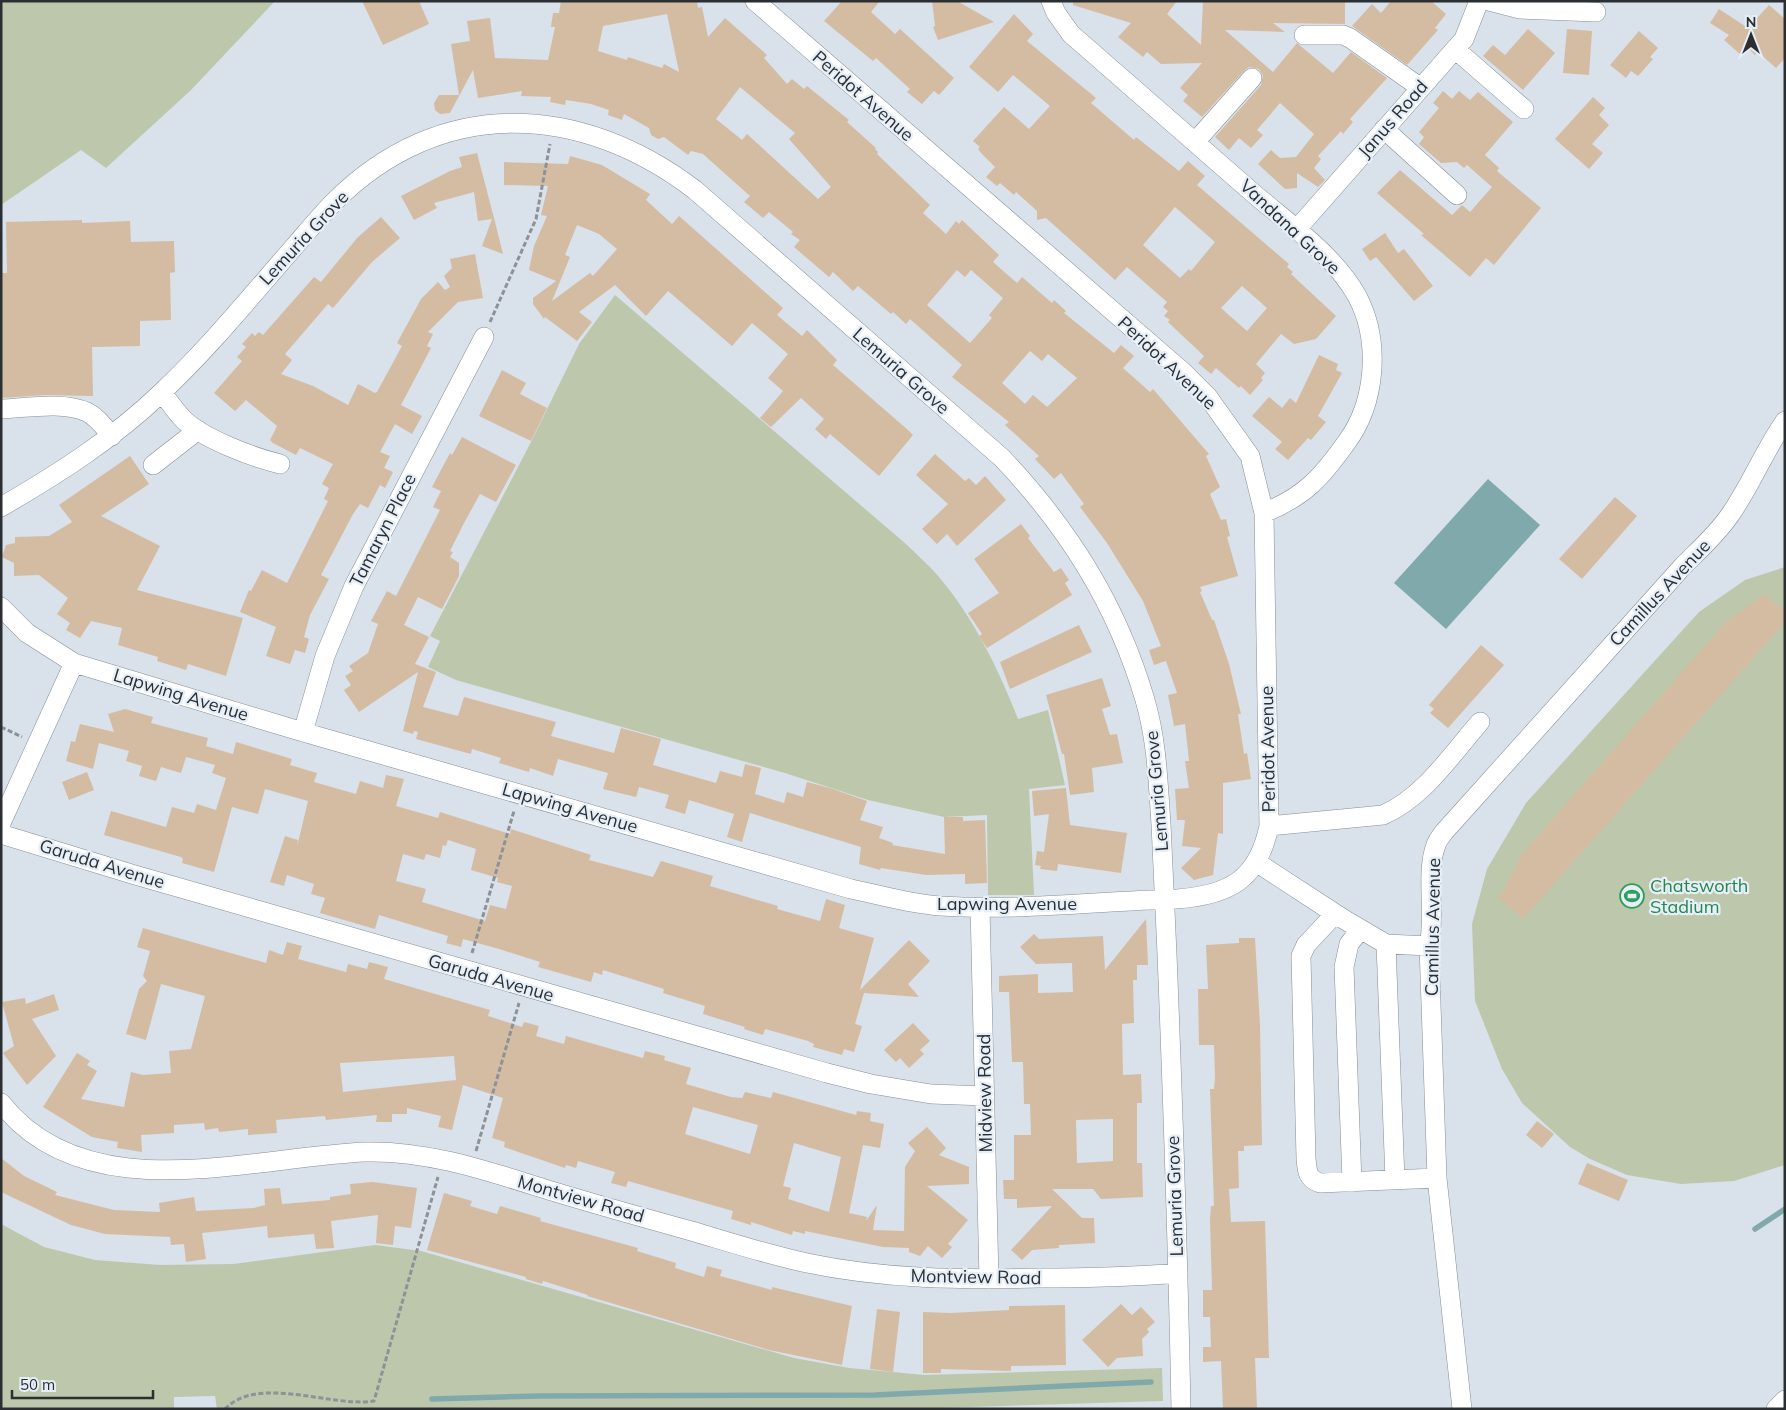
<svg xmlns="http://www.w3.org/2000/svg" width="1786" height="1410" font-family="Mulish,sans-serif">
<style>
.green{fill:#bdc7ac}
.water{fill:#80a9ac}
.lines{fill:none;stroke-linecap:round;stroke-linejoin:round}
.stream{stroke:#80a9ac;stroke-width:5.5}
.building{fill:#d4bca3;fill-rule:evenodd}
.minor-casing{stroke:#868e96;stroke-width:20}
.path{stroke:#8c9298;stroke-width:3;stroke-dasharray:5 2.5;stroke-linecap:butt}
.minor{stroke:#fff;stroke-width:19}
.labels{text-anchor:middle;stroke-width:4.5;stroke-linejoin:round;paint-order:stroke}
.street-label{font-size:18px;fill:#2b2f32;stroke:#e6eef7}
.leisure-label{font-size:18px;fill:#27864d;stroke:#e6eef7;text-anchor:start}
</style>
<rect width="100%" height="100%" fill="#d9e1ea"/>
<path class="green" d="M1,1H275L191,90L106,168L81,150L1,205Z
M615,295L906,544C917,555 929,565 939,577C973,617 999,670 1018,719L1048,710L1065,785L1029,789L1034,895H988L987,815L944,817L868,800L785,773L456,680L428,667L440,641L430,636L529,446L579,344Z
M1785,567V1165L1734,1181L1681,1184L1627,1175L1590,1159L1570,1147L1522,1103L1502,1069L1475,1001L1472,924L1487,869L1526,803L1699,612L1745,580Z
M1,1224L44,1247L95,1260L160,1265L233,1264L375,1245L421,1251L794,1358L849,1368L925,1375L1162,1368L1163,1401L906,1409H217L215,1396L174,1397V1409H1Z"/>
<path class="water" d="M1488,479L1540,525L1446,629L1394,583Z"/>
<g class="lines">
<path class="stream" d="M1755,1229L1785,1209
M432,1399L539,1396L875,1395L1151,1382"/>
</g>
<path class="building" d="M362,1H419L429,24L383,45Z
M561,1H697L698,8L702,7L708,37L725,18L767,55L764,58L787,84L792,79L804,89L807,86L849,120L847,122L876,148L875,149L878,152L877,154L930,205L923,213L946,234L956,221L959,224L962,220L999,255L993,262L1017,283L1022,277L1052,303L1054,300L1066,311L1064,313L1114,353L1121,345L1134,356L1123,368L1150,392L1153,389L1209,454L1206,456L1220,487L1210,494L1221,520L1226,519L1230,536L1227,537L1238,576L1200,587L1202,591L1200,592L1212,620H1214L1229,664L1241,714H1238L1244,754L1247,753L1251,779L1223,783V834L1218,833L1213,875L1194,880L1181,868L1201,848L1182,846L1185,820H1177L1175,789L1189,788L1185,761H1189L1185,724L1174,726L1168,695L1177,693L1166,661L1154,665L1149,650L1161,646L1143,601L1107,543L1080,507L1084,504L1061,473L1054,479L1035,459L1039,456L1005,425L1009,422L952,377L962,365L910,319L906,324L893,312L891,314L858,286L853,291L833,272L829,277L794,247L800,240L791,234L793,232L769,212L763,218L744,202L750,196L703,154L691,151L688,155L664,137L658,139L651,135L649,128L624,114L622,120L608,115L609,110L591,104L566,100L565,105L550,102L551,97L521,96L522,91L478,98L473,70L450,113L440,114L435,110L434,103L439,95H459L451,44L470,41L467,21L490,18L495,58L548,60L555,27H551L553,13H559ZM667,14L679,72L664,64L662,68L628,57L627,60L598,51L603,26ZM740,87L795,133L789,139L831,187L818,199L747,134L742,140L716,119ZM957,270L965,277L971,270L1003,298L989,315L992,318L970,343L927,305ZM1030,351L1042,361L1048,354L1077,378L1047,407L1033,395L1025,404L1002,383Z
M842,1H880L871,12L895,34L900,29L954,78L939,95L934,91L922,104L907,92L910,89L876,58L873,61L824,21Z
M932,1H957L994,22L938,40L933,27L935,26Z
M1073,1H1177L1167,14L1201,45L1203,1H1345V24L1273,23L1285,32L1225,30L1273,72L1297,43L1333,73L1351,52L1387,78L1350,119L1353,122L1343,134L1341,131L1318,156L1321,159L1314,168L1325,180L1318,187L1297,173V188L1285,189L1258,164L1271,150L1280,158L1296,157L1314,134L1280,103L1257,130L1263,135L1251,148L1239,138L1229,150L1215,137L1261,85L1263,75L1259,69L1249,67L1244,71L1202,117L1183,101L1188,95L1180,88L1202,63L1161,64L1147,52L1143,57L1118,37L1131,23L1073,5Z
M1391,1H1431L1446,14L1435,28L1438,30L1407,65L1352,26L1372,4L1381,13Z
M1769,5L1785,19V58L1776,68L1758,52L1755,55L1748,48L1741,55L1724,40L1729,35L1710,23L1719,9L1748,28Z
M1014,14L1033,34L1027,41L1096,98L1091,103L1134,140L1136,137L1179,171L1188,161L1205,176L1197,185L1289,264L1287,267L1293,272L1291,274L1336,316L1316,339L1294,344L1281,334L1256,364L1265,373L1261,378L1263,380L1250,395L1241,386L1239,388L1216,368L1211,374L1198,363L1204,356L1168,322L1170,320L1164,316L1168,311L1163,307L1167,302L1127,267L1115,280L1046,218L1037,220V211L1016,192L1014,195L1000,183L997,186L986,177L995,167L981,153L978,149L980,147L973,141L1004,107L1029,129L1050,106L1013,75L998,92L969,67ZM1175,207L1215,242L1191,271L1189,269L1180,278L1143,245ZM1242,286L1267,308L1247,331L1221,308Z
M1528,29L1555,53L1523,90L1483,56L1493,45L1505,55Z
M1567,29L1592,31L1589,75L1563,73Z
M1639,31L1658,48L1650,57L1653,59L1638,76L1631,71L1626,78L1610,65Z
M1443,91L1452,99L1459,91L1470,100L1478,92L1513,122L1485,155L1499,168L1497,171L1541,208L1494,265L1486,258L1470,277L1421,235L1424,234L1377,193L1400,170L1452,215L1462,205L1470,212L1492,187L1467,165L1464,168L1457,162L1441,163L1419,144L1424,137L1419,132L1439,108L1433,103Z
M1593,97L1605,108L1599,115L1609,125L1592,144L1603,153L1589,169L1555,139Z
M477,153L494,218L503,254L482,246L492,219L478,221L474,192L434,203L437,208L414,220L401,196L450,171L462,167L459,157Z
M570,156L602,165L650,194L646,200L672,224L679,216L783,308L777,315L802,336L807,330L837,360L833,365L908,430L913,435L879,476L830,434L826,439L815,429L824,419L801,398L771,427L760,418L783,391L768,378L788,354L752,323L732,346L668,291L646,316L615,285L579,312L592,322L577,341L545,317L544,319L533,304V298L556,281L529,270L534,246L547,216L541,215L548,186L504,185V162L568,164ZM577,225L599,234L617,249L593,276L590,273L552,301L570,257L565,255Z
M381,217L400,238L372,262L333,308L328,304L285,354L292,360L281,374L313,386L348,405L358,384L375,393L377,392L402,346L397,343L421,299L438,282L445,290L450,287L444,276L452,268L450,259L475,254L483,298L458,302L428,332L433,334L427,346L431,348L401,405L422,416L412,434L395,424L380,452L390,456L384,468L393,472L385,488L380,485L368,508L360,504L353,514L321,575L329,579L310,615L304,637L309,639L305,653L295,650L290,664L266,656L276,627L240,612L249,590L251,591L262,570L287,583L328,501L324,499L329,488L322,484L333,464L300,448L296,455L273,443L270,440L277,426L246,400L235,411L214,393L242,361L237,357L246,347L242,344L252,333L255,336L259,332L263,335L314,277L321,282L358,237Z
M82,220V223L130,221L131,242L174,241L175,272L170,273L171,320L140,321V346L92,347L93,396L44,395L1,398V273H7L6,222Z
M1385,233L1398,253L1404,249L1433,286L1414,301L1376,257L1370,261L1362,249Z
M1319,355L1338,364L1336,370L1342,373L1318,416L1326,422L1311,440L1308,438L1288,460L1275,449L1282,442L1252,416L1269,397L1282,408L1290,398L1296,403Z
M502,370L526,383L520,394L547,408L531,441L479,416Z
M462,437L516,465L496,502L480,494L464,523L450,551L453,552L450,557L459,563V576L442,609L418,597L404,625L429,637L415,664L436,672L423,707L458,716L464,697L556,722L551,736L614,753L621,728L661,739L653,765L716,783L720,771L742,777L745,764L761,768L755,794L784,803L787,792L803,797L807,782L830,788L867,801L860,820L883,827L879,838L893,843L892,845L945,854L944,817H963V821L985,820L987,883L965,884V874L926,875L881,868L880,870L859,864L861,847L750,813L742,842L727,837L734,814L689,800L685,814L665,808L669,795L639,787L636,797L603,789L608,773L558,759L553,776L530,768L529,772L499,763L501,758L472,749L471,754L416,739L418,732L414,731L413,734L403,731L418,672L359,712L344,690L351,685L345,676L353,671L349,666L368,653L378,624L371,621L387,591L396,596L440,510L433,507L441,491L432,487L450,453L452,455Z
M935,454L965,481L969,478L976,485L985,476L1006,500L957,546L947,534L937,544L922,529L948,504L916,475Z
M130,456L149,484L101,516L160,546L137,590L243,618L226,676L188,664L186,670L157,661L158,657L118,645L122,628L91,621L80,638L66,630L70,623L57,614L68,598L39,575L14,576V563L2,557L6,545L15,543V537L49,536L72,522L59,505Z
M1615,497L1637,516L1582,579L1559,559Z
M1021,524L1030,536L1028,538L1054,572L1061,568L1069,580L1065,583L1072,595L987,648L979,636L982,634L968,613L999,593L974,559Z
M1764,594L1785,611V622L1523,919L1498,897L1505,889L1521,855L1726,622Z
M1079,625L1092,652L1010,689L1000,662Z
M1481,645L1504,665L1448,728L1430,713L1434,709L1429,705Z
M1102,678L1111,706L1102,709L1110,735L1117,734L1123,763L1092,768L1094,792L1070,795L1064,754H1062L1046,695Z
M125,709L153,717L151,723L208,738L206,746L233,754L236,742L292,759L290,765L317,773L314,782L356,794L360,781L383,788L386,775L404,779L396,806L438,818L440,812L510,834L511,829L591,855L589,860L653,877L661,861L713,876L710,886L778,906L777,909L820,921L826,899L845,905L839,928L874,938L860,990L909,940L930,961L908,984L919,997L864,993L855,1024L862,1026L854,1052L844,1049L842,1055L813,1047L814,1044L808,1041L765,1029L763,1035L744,1029L745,1027L703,1014L705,1006L663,993L664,989L603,970L602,975L594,972L591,982L538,967L540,962L499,949L463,939L461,947L446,943L448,936L379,915L375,929L320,913L325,898L311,894L314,884L287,875L284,886L270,882L285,836L298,840L297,847L308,801L265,789L258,814L232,807L214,872L182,863L183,859L181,857L104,835L111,811L166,827L172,807L194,813L197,804L216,810L226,778L212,773L215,765L186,757L181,773L161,767L156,781L139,776L142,766L126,761L129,751L99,743L93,769L66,761L71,741L75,742L80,724L114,732L108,714ZM448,840L476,849L471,870L498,878L497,882L512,886L506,909L490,905L485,921L422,902L426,889L396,881L403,854L424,860L426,854L440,858L443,845L446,846Z
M87,772L94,790L69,800L62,782Z
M1066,788L1070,825L1127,833L1121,873L1058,864L1057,871L1040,869L1041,866L1035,865L1037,851L1044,852L1049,814L1034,816L1032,791Z
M1146,919L1148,965H1137V980H1133L1134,1023L1122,1024L1123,1075L1141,1074L1142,1103H1137V1163H1142L1143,1197L1101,1199L1093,1189H1052L1082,1218H1094L1095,1243L1059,1245V1248L1032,1250L1022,1260L1011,1250L1052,1206L1017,1208V1199H1004L1003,1180H1014V1135H1031L1030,1104H1024L1023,1062H1012L1009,992H999V976L1038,974V993L1073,992L1072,963L1036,964L1020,947L1034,934L1039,939L1103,936L1105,970ZM1113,1119V1161L1077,1163L1076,1120Z
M143,928L266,963L269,950L283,955L287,942L302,946L298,959L346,972L348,964L367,969L369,962L388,967L384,979L490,1010L488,1016L522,1027L524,1022L539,1026L536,1036L564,1044L566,1036L643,1058L645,1051L665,1056L664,1060L691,1068L686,1084L731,1097L742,1098L745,1092L771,1098L773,1092L856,1115L857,1111L871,1113L870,1121L884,1124L880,1148L863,1145L849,1213L867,1217L866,1221L877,1205L873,1230L904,1231L905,1167L915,1151L908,1143L927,1127L946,1148L939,1155L969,1167V1184L927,1186L968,1220L948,1244L952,1247L942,1258L928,1246L920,1256L909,1252V1248L883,1247L805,1231V1234L793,1231L792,1235L751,1222V1225L731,1219L733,1211L628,1181L626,1187L611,1183L615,1172L578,1161L576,1168L566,1165L565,1168L504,1147L505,1142L492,1138L503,1098L463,1085L452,1130L438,1127L441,1116L407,1108V1114H392V1122H376L377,1115L326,1120L325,1116L276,1120L277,1133L248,1135V1129L219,1132L218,1128L205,1130L204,1123L174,1125V1133L141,1135L142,1152L117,1148L118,1142L92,1137L43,1107L77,1053L90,1061L87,1065L97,1071L81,1099L124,1107L131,1072L143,1075L171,1073L169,1051L191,1049L205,996L161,984L146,1040L126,1034L139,989L147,981L143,976L150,951L137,947ZM454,1056L456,1080L343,1092L340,1063ZM693,1107L758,1125L750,1154L685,1134ZM794,1143L841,1157L829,1212L788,1199L791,1188L783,1186Z
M1239,938H1255L1260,1025L1262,1145L1244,1146V1151H1238L1239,1188L1229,1189L1231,1222L1265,1221L1269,1358H1255L1257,1409H1223L1221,1361L1203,1362V1347H1211L1210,1317H1203V1290H1212L1210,1219L1211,1206H1214L1210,1089H1214L1215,1077L1214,1045H1199L1198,989H1208L1206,945L1239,943Z
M54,994L59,1010L32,1019L56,1056L27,1085L3,1053L14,1046L2,1002L25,998L26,1004Z
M913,1023L930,1041L920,1050L924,1054L909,1068L900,1058L896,1062L884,1050Z
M1537,1121L1554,1134L1542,1148L1526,1135Z
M1,1158L24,1176L57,1192L55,1195L114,1210L160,1212L159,1203L194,1197L196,1211L254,1208L265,1205L264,1189L280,1188L282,1204L330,1200V1197L351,1194L350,1184L373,1182L417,1188L411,1228L395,1226L393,1245L376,1243L378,1215L331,1221L334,1248L316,1249L314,1234L268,1238L267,1226L202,1233L206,1259L186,1262L184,1244L171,1245L170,1237L105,1234L71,1225L1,1192Z
M1587,1163L1628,1180L1619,1201L1578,1184Z
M444,1193L472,1201L470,1206L497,1214L500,1206L541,1218L540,1221L638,1248L637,1251L676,1263L675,1268L704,1277L707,1266L722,1270L720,1276L772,1290V1287L852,1306L842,1365L769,1350L587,1296L588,1295L543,1281L542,1284L526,1279V1277L427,1250Z
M1121,1304L1132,1315L1141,1307L1155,1322L1147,1329L1149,1332L1142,1339L1143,1356L1117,1358L1108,1367L1082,1340Z
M1065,1305L1066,1365L1011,1366V1371L941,1369V1373H923V1312L951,1313L1009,1310V1306Z
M877,1309L900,1312L893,1372L870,1369Z"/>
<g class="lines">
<g class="minor-casing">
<path id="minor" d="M1051,1L1056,13L1071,34C1131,87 1192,140 1253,193C1288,223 1335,256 1357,296C1381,341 1376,403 1346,443C1321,478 1305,496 1264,513
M1489,1L1520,9L1596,12
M1304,35H1343L1350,38L1421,88
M1455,49L1524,109
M1384,129L1457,195
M1195,142L1252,78
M1296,230L1464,39L1479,1
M162,393C169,401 176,412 184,420C204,439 252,457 280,464
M1,409C27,408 62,401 87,412C97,417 104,427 112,436
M153,465L198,430
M1,507C58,474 113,439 161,393C209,348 251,296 294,247C307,232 320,216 334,202C440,96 580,102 695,190L1002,458C1069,529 1117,605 1145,700C1157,741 1158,782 1161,824C1163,867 1165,910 1167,954C1173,1105 1178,1257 1181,1409
M1,607L27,633L74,663L303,732L851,889C880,895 910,904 940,906C1019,911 1098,901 1177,899C1229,895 1258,880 1269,826L1264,513L1250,456L1208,397L1183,372L755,1
M303,732L325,656L354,586L484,337
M1,823L74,663
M1269,826L1383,815C1424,797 1451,755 1480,722
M1,834L135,875L827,1073L871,1084L931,1094L985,1096
M1256,862L1345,920L1386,944L1429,946
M980,907L989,1279
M1335,914L1306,945L1301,956L1306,1158C1307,1170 1307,1179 1320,1183L1437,1178
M1386,944L1395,1180
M1,1103C86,1211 249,1157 365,1152C430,1150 493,1173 555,1192C601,1206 648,1219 695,1232C732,1243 769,1255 807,1263C883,1279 961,1280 1038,1278C1084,1278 1131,1277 1178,1273
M1352,1182L1344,967L1349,944L1360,930
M1462,1409L1437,1178L1429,946C1436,915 1425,873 1436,845C1437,841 1441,836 1444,832L1683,566C1700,549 1717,534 1730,515C1751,485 1764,451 1785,421
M1776,1409L1785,1400"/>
</g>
<path class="path" d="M490,322L536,219L550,144
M1,727L22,737
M472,953L514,811
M476,1151L519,1003
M225,1409C258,1374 332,1408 374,1401L438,1177"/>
<use href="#minor" class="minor"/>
</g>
<defs>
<g id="stadium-ring" transform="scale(1.25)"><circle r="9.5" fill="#e6eef7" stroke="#2e9e5b" stroke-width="1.5"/><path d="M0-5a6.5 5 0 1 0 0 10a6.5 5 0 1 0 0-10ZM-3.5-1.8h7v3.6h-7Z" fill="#2e9e5b"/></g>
</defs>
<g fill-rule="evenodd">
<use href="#stadium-ring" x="1632" y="896"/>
</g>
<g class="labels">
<g class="street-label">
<text transform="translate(863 96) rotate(41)" y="6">Peridot Avenue</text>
<text transform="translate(1393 119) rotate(-49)" y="6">Janus Road</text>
<text transform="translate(1290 227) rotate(43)" y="6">Vandana Grove</text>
<text transform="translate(304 238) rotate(-47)" y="6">Lemuria Grove</text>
<text transform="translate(1167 363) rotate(43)" y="6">Peridot Avenue</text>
<text transform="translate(901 371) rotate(41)" y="6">Lemuria Grove</text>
<text transform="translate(383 530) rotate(-63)" y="6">Tamaryn Place</text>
<text transform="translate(1660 593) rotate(-47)" y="6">Camillus Avenue</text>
<text transform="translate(181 695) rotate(17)" y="6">Lapwing Avenue</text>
<text transform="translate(1268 749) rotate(-91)" y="6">Peridot Avenue</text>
<text transform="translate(1157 791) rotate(-95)" y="6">Lemuria Grove</text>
<text transform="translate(570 808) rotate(16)" y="6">Lapwing Avenue</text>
<text transform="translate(102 864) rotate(17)" y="6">Garuda Avenue</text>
<text x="1007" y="910">Lapwing Avenue</text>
<text transform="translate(1433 927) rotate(-89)" y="6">Camillus Avenue</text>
<text transform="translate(491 978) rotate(16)" y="6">Garuda Avenue</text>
<text transform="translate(985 1093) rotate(-91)" y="6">Midview Road</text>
<text transform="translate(1175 1196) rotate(-92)" y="6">Lemuria Grove</text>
<text transform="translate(581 1199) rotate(16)" y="6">Montview Road</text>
<text transform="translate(976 1277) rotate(1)" y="6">Montview Road</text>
</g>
<g class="leisure-label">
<text x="1650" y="892">Chatsworth<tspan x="1650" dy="21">Stadium</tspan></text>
</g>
</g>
<rect width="1786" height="1410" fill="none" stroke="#2b2f32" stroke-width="5"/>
<g transform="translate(1751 35)" stroke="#e6eef7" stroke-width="4" paint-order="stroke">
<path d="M0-4L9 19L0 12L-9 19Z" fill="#2b2f32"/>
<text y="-8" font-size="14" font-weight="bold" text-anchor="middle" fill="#2b2f32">N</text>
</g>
<path d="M12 1390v8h141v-8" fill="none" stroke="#2b2f32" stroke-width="2.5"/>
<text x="20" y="1390" font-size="15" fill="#2b2f32" stroke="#e6eef7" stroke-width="4" paint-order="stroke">50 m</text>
</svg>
